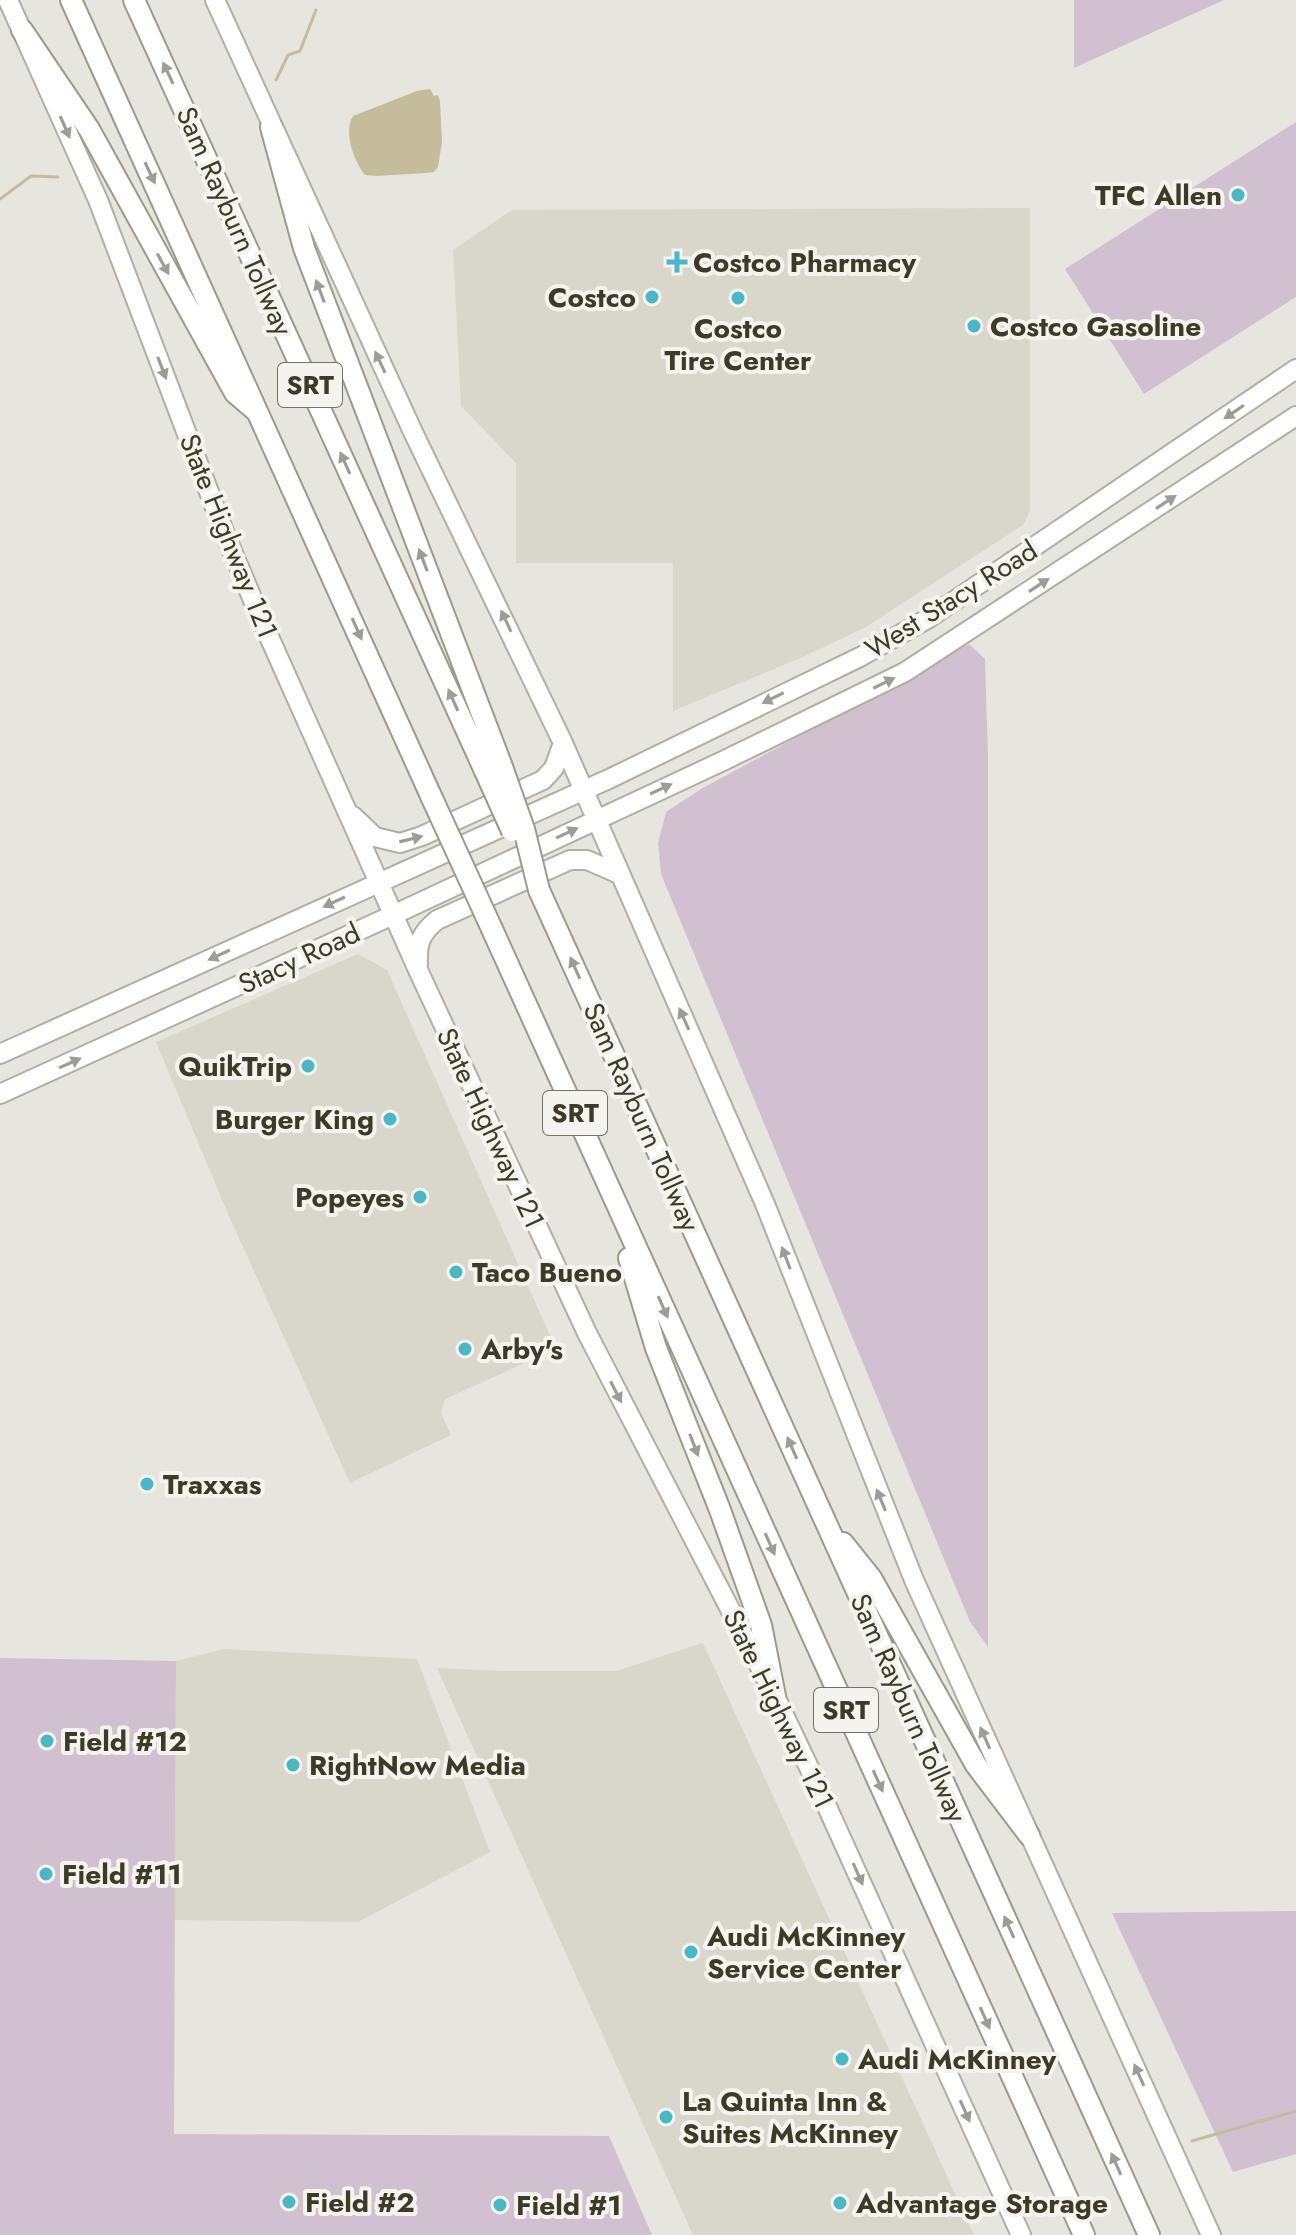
<svg xmlns="http://www.w3.org/2000/svg" width="1296" height="2235" font-family="Jost,sans-serif">
<style>
.built{fill:#d9d7cc}
.green{fill:#d0c0d0}
.water{fill:#c5bc9b}
.lines{fill:none;stroke-linecap:round;stroke-linejoin:round}
.stream{stroke:#c5bc9b;stroke-width:3}
.major-casing{stroke:#b2af9e;stroke-width:22}
.highway-casing{stroke:#9d9a86;stroke-width:24}
.major{stroke:#fff;stroke-width:18}
.highway{stroke:#fff;stroke-width:20}
.highway-bridge-casing{stroke:#9d9a86;stroke-width:24;stroke-linecap:butt}
.highway-bridge{stroke:#fff;stroke-width:20}
.oneway{fill:#9e9d94}
.poi-dot{fill:#49b7c6;stroke:#f5f3ed;stroke-width:3}
.labels{text-anchor:middle;stroke-width:8;stroke-linejoin:round;paint-order:stroke}
.shield{fill:#f5f3ed;stroke:#747263;stroke-width:2}
.shield-label{font-size:26px;font-weight:bold;fill:#3d3b28}
.poi-label{font-size:28px;font-weight:bold;fill:#3d3b28;stroke:#f5f3ed;text-anchor:start}
.street-label{font-size:28px;fill:#3d3b28;stroke:#f5f3ed}
</style>
<rect width="100%" height="100%" fill="#e7e6de"/>
<path class="built" d="M1030,208V511L1023,525L866,627L803,657L673,711V563H516V463L461,406L453,250L512,210Z
M358,954L387,970L556,1349L445,1399L441,1413L451,1435L350,1483L228,1214L156,1042Z
M703,1643L974,2235H693L437,1668L501,1671H616Z
M224,1649L417,1659L490,1852L358,1922L175,1920L176,1661Z"/>
<path class="green" d="M1074,0H1224L1074,68Z
M1296,122V297L1144,394L1065,269Z
M969,644L985,659L988,759V1647L970,1622L661,874L658,843L666,812L701,789Z
M0,1658L176,1661L174,2134L609,2136L652,2235H0Z
M1296,1911V2154L1233,2172L1112,1913Z"/>
<path class="water" d="M430,89L434,96L438,95L440,101L442,142L438,167L434,172L426,173L376,176L365,175C354,161 343,132 353,116L417,91Z"/>
<g class="lines">
<path class="stream" d="M276,80L288,55L300,51L316,10
M0,199L31,176L58,177
M1192,2141L1296,2111"/>
<g class="major-casing">
<path id="major" d="M8,0L98,200L225,534L258,612L418,970L587,1333L775,1696L814,1778L1021,2235
M215,0L413,432L563,743L765,1204L914,1580L1211,2235
M353,816L375,837L400,843L422,836L543,780L554,768L563,743
M418,964C417,943 421,933 437,920L570,860H587L619,874
M0,1054L611,778L860,657L929,618L1296,369
M0,1094L393,915L725,760L905,672L1296,416"/>
</g>
<g class="highway-casing">
<path id="highway" d="M71,0L431,796
M134,0L485,771
M22,30L89,129L235,393L256,411
M271,127L304,248L501,764
M539,890L1149,2235
M492,929L1084,2235
M629,1258L656,1348L720,1510L761,1625L775,1696
M843,1543L871,1578L976,1765L1029,1835"/>
</g>
<use href="#major" class="major"/>
<use href="#highway" class="highway"/>
<g class="highway-bridge-casing">
<path id="highway-bridge" d="M501,764L524,829L539,890
M485,771L512,831
M431,796L492,929"/>
</g>
<use href="#highway-bridge" class="highway-bridge"/>
</g>
<defs><path id="oneway-solid" d="M-6-.8H1V-3.2L6.5 0L1 3.2V.8H-6Z" transform="scale(2)"/></defs>
<g class="oneway">
<use href="#oneway-solid" transform="translate(168 73) rotate(-115)"/>
<use href="#oneway-solid" transform="translate(65 127) rotate(66)"/>
<use href="#oneway-solid" transform="translate(150 173) rotate(65)"/>
<use href="#oneway-solid" transform="translate(163 264) rotate(61)"/>
<use href="#oneway-solid" transform="translate(320 291) rotate(-111)"/>
<use href="#oneway-solid" transform="translate(380 362) rotate(-115)"/>
<use href="#oneway-solid" transform="translate(162 368) rotate(69)"/>
<use href="#oneway-solid" transform="translate(1234 412) rotate(146)"/>
<use href="#oneway-solid" transform="translate(345 463) rotate(-114)"/>
<use href="#oneway-solid" transform="translate(1166 502) rotate(-33)"/>
<use href="#oneway-solid" transform="translate(423 560) rotate(-111)"/>
<use href="#oneway-solid" transform="translate(1039 585) rotate(-33)"/>
<use href="#oneway-solid" transform="translate(506 621) rotate(-115)"/>
<use href="#oneway-solid" transform="translate(357 629) rotate(66)"/>
<use href="#oneway-solid" transform="translate(884 683) rotate(-26)"/>
<use href="#oneway-solid" transform="translate(773 698) rotate(154)"/>
<use href="#oneway-solid" transform="translate(453 700) rotate(-114)"/>
<use href="#oneway-solid" transform="translate(661 789) rotate(-25)"/>
<use href="#oneway-solid" transform="translate(567 833) rotate(-25)"/>
<use href="#oneway-solid" transform="translate(411 839) rotate(-14)"/>
<use href="#oneway-solid" transform="translate(334 902) rotate(155)"/>
<use href="#oneway-solid" transform="translate(219 955) rotate(155)"/>
<use href="#oneway-solid" transform="translate(575 968) rotate(-114)"/>
<use href="#oneway-solid" transform="translate(684 1019) rotate(-114)"/>
<use href="#oneway-solid" transform="translate(70 1063) rotate(-24)"/>
<use href="#oneway-solid" transform="translate(786 1258) rotate(-111)"/>
<use href="#oneway-solid" transform="translate(663 1307) rotate(66)"/>
<use href="#oneway-solid" transform="translate(616 1392) rotate(63)"/>
<use href="#oneway-solid" transform="translate(694 1445) rotate(69)"/>
<use href="#oneway-solid" transform="translate(792 1448) rotate(-114)"/>
<use href="#oneway-solid" transform="translate(881 1500) rotate(-112)"/>
<use href="#oneway-solid" transform="translate(770 1544) rotate(66)"/>
<use href="#oneway-solid" transform="translate(985 1738) rotate(-114)"/>
<use href="#oneway-solid" transform="translate(878 1781) rotate(66)"/>
<use href="#oneway-solid" transform="translate(858 1874) rotate(66)"/>
<use href="#oneway-solid" transform="translate(1009 1927) rotate(-114)"/>
<use href="#oneway-solid" transform="translate(985 2018) rotate(66)"/>
<use href="#oneway-solid" transform="translate(1139 2075) rotate(-114)"/>
<use href="#oneway-solid" transform="translate(965 2111) rotate(66)"/>
<use href="#oneway-solid" transform="translate(1116 2164) rotate(-114)"/>
</g>
<g class="poi-dot">
<circle cx="1238" cy="195" r="8"/>
<path d="M673 250h8v8h8v8h-8v8h-8v-8h-8v-8h8z"/>
<circle cx="652" cy="297" r="8"/>
<circle cx="738" cy="298" r="8"/>
<circle cx="974" cy="326" r="8"/>
<circle cx="308" cy="1066" r="8"/>
<circle cx="390" cy="1119" r="8"/>
<circle cx="420" cy="1197" r="8"/>
<circle cx="456" cy="1272" r="8"/>
<circle cx="465" cy="1349" r="8"/>
<circle cx="147" cy="1484" r="8"/>
<circle cx="47" cy="1741" r="8"/>
<circle cx="293" cy="1765" r="8"/>
<circle cx="46" cy="1874" r="8"/>
<circle cx="691" cy="1952" r="8"/>
<circle cx="842" cy="2059" r="8"/>
<circle cx="666" cy="2117" r="8"/>
<circle cx="289" cy="2202" r="8"/>
<circle cx="840" cy="2203" r="8"/>
<circle cx="500" cy="2205" r="8"/>
</g>
<g class="labels">
<g class="shield">
<rect x="278" y="363" width="64" height="44" rx="6"/>
<rect x="543" y="1091" width="64" height="44" rx="6"/>
<rect x="814" y="1688" width="64" height="44" rx="6"/>
</g>
<g class="shield-label">
<text x="310" y="394">SRT</text>
<text x="575" y="1122">SRT</text>
<text x="846" y="1719">SRT</text>
</g>
<g class="poi-label">
<text x="1222" y="205" text-anchor="end">TFC Allen</text>
<text x="693" y="272">Costco Pharmacy</text>
<text x="636" y="307" text-anchor="end">Costco</text>
<text x="990" y="336">Costco Gasoline</text>
<text x="738" y="338" text-anchor="middle">Costco<tspan x="738" dy="32">Tire Center</tspan></text>
<text x="292" y="1076" text-anchor="end">QuikTrip</text>
<text x="374" y="1129" text-anchor="end">Burger King</text>
<text x="404" y="1207" text-anchor="end">Popeyes</text>
<text x="472" y="1282">Taco Bueno</text>
<text x="481" y="1359">Arby's</text>
<text x="163" y="1494">Traxxas</text>
<text x="63" y="1751">Field #12</text>
<text x="309" y="1775">RightNow Media</text>
<text x="62" y="1884">Field #11</text>
<text x="707" y="1946">Audi McKinney<tspan x="707" dy="32">Service Center</tspan></text>
<text x="858" y="2069">Audi McKinney</text>
<text x="682" y="2111">La Quinta Inn &amp;<tspan x="682" dy="32">Suites McKinney</tspan></text>
<text x="305" y="2212">Field #2</text>
<text x="856" y="2213">Advantage Storage</text>
<text x="516" y="2215">Field #1</text>
</g>
<g class="street-label">
<text transform="translate(235 221) rotate(66)" y="10">Sam Rayburn Tollway</text>
<text transform="translate(229 536) rotate(68)" y="10">State Highway 121</text>
<text transform="translate(951 599) rotate(-32)" y="10">West Stacy Road</text>
<text transform="translate(299 958) rotate(-25)" y="10">Stacy Road</text>
<text transform="translate(642 1117) rotate(66)" y="10">Sam Rayburn Tollway</text>
<text transform="translate(491 1128) rotate(65)" y="10">State Highway 121</text>
<text transform="translate(909 1708) rotate(66)" y="10">Sam Rayburn Tollway</text>
<text transform="translate(779 1709) rotate(64)" y="10">State Highway 121</text>
</g>
</g>
</svg>
